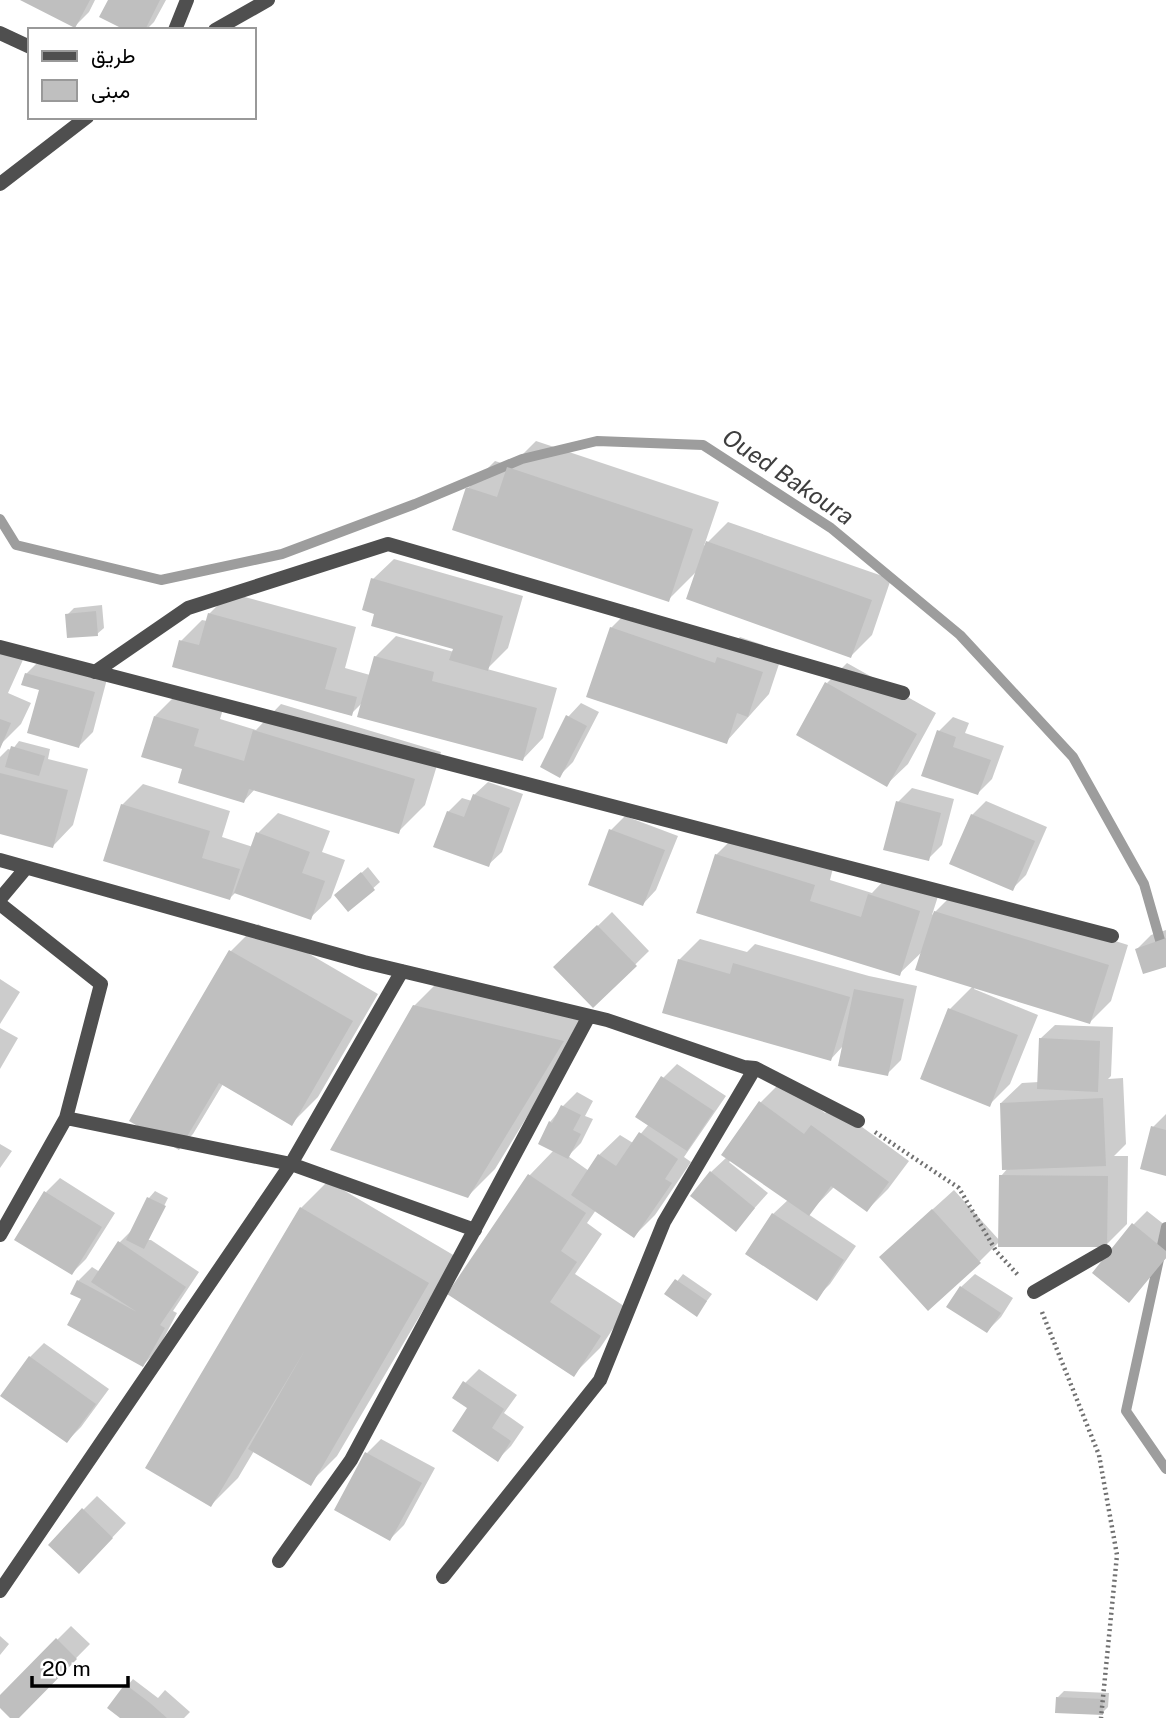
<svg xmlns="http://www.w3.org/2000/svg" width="1166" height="1718" font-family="'Public Sans',Vazirmatn,sans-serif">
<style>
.shadow{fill:#0003}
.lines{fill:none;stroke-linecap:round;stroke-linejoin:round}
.stream{stroke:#9d9d9d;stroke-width:10}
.building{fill:#bfbfbf}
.path{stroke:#717171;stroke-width:4.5;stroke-dasharray:2 3.5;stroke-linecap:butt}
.minor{stroke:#4f4f4f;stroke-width:14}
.labels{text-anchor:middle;stroke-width:5;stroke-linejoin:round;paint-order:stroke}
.water-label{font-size:24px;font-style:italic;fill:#3e3e3e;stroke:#fff}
</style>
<rect width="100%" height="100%" fill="#fff"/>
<path class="shadow" d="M24,0H95L89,12L75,26Z
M110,0H166L154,22L146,30H129Z
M536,441L719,502L704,546L728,522L891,579L872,635L851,656L698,570L668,600L468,488L495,461L511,466Z
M394,559L523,596L508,648L487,669L557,688L543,738L523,759L363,702L351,714L181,641L202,620L207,621L209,614L230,593L356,627L345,668L370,675L375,657L396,636L454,652L455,647L377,612L373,579Z
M102,605L104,628L97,634L67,615L74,608Z
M632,607L735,642L740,637L783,652L769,694L726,742L611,628Z
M0,640L27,651L8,693L31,703L21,724L0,745Z
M40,660L107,679L93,732L79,746L41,689L26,674Z
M847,663L936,713L908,764L887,784L827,683Z
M182,689L225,703L220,719L256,730L281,704L441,752L425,805L398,832L255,789L244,801L184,768L155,716Z
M581,703L599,712L573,762L559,776L568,717Z
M953,717L969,723L965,733L1004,746L992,779L978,793L939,731Z
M19,741L50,749L48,759L88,769L73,825L53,846L0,832V757L8,749L12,750Z
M488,782L523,794L502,852L488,865L448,812L462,798L472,801L474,795Z
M143,784L230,811L222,837L253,847L258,833L278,813L330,831L322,852L345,860L331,898L310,918L236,892L229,899L122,805Z
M912,788L954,799L942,845L928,859L898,802Z
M986,801L1047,827L1026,875L1012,889L972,815Z
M625,816L678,836L656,890L643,904L590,884L611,830Z
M737,834L834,864L830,880L872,893L890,874L940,890L932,915L956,891L1128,945L1111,1001L1090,1022L975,987L974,989L1038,1015L1010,1084L989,1105L950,1009L973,986L923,951L899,974L716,855Z
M368,867L380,882L349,910L342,891Z
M612,912L649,951L593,1006L556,967Z
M258,924L378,994L318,1097L291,1124L223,1084L193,1134L179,1148L131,1120L231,951Z
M1166,930V965L1137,949L1151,935Z
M700,939L747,952L755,944L869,976L917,986L901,1060L887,1074L843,1046L831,1059L679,960Z
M0,979L20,992L0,1024Z
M441,979L590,1014L495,1169L468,1196L414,1006Z
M1055,1025L1113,1027L1111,1076L1108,1079L1123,1078L1126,1144L1114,1156H1128L1127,1224L1106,1245L1001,1176L1008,1168L1001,1103L1022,1083L1039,1082L1041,1038Z
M0,1028L18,1038L0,1069Z
M677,1064L726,1096L684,1157L691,1162L655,1215L634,1236L596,1210L587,1223L602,1234L575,1274L627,1308L600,1348L573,1375L449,1293L529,1176L554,1150L550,1122L563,1106L577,1092L593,1101L585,1116L593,1119L581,1143L568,1156L589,1171L599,1155L620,1135L633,1143L649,1124L663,1078Z
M782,1081L825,1113L833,1106L909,1161L888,1189L867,1210L834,1187L808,1214L856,1246L830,1284L816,1298L748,1253L773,1214L789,1199L731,1160L729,1162L768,1193L735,1230L711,1172L727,1157L723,1154L761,1102Z
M1166,1114V1174L1153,1127Z
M0,1144L12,1151L0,1168Z
M60,1178L115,1213L86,1259L72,1273L46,1192Z
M328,1181L455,1256L337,1456L310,1483L254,1451L238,1478L211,1505L301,1208Z
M954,1190L1000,1241L979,1262L902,1237Z
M155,1191L168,1198L147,1240H151L199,1272L173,1311L177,1313L157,1351L143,1365L83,1299L78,1281L92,1267L100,1272L119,1243L133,1229L149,1198Z
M1147,1211L1166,1226V1258L1129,1301L1133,1225Z
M683,1274L712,1294L697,1314L667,1294Z
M975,1274L1013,1298L1001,1317L987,1331L961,1287Z
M44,1343L109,1389L81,1427L67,1441L30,1357Z
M479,1369L517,1395L504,1413L524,1427L511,1446L497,1460L469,1408L465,1383Z
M381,1439L435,1468L404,1525L390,1539L367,1453Z
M97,1496L126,1523L93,1558L83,1510Z
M71,1626L90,1644L17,1718H12L0,1706V1697Z
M0,1636L9,1644L0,1655Z
M133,1679L158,1698L165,1690L190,1712L184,1718H122L109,1708Z
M1064,1691L1109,1693L1108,1707L1102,1713L1058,1697Z"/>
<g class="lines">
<path class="stream" d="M0,519L16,545L161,580L282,554L415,504L522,459L597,441L703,445L831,528L960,635L1073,757L1144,884L1166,961
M1166,1227L1126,1411L1166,1469"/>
</g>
<path class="building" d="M20,0H90L75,28Z
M108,0H160L145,30H125L99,17Z
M507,467L693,529L669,602L452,530L466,487L497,497Z
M706,541L872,600L851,658L686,599Z
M371,578L503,616L488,671L449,660L453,649L371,626L374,614L362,610Z
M96,611L98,636L67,638L65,614Z
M208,613L337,648L325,689L357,697L352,716L172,667L179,640L199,645Z
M610,627L715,663L717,657L763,672L748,717L737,713L727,744L586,697Z
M374,656L434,672L432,681L537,708L523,761L357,717Z
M25,673L95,692L79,748L27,733L39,690L21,685Z
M825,682L917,734L887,787L796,735Z
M566,715L587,726L560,778L540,767Z
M154,716L199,729L194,746L244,761L253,730L415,779L399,834L249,789L244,803L178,783L182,769L141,757Z
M0,719L11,723L0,749Z
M937,730L956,737L953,747L991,760L978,795L921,776Z
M11,746L45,756L39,776L5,767Z
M0,773L68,790L53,848L0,834Z
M473,794L510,808L489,867L433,847L447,811L464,817Z
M896,801L941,813L929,861L883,850Z
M121,804L210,831L202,858L240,869L230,900L103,861Z
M971,814L1035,841L1013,891L949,864Z
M609,829L665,850L643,906L588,885Z
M256,832L310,852L302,873L325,881L311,920L234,893Z
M715,854L815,885L810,901L861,917L868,894L920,911L900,976L696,913Z
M361,872L375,890L348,912L334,895Z
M934,911L1109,965L1090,1024L915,970Z
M597,925L637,966L593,1008L553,967Z
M1166,938V967L1143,974L1135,949Z
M229,950L353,1021L292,1126L219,1083L179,1150L129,1121Z
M678,959L730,974L733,963L850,997L831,1061L662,1013Z
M854,989L904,999L888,1076L838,1066Z
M413,1005L564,1041L468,1198L330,1150Z
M948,1008L1018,1035L990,1107L920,1079Z
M1039,1038L1100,1041L1098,1092L1037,1089Z
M661,1076L714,1111L687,1151L635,1117Z
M1103,1098L1106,1166L1002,1170L1000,1103Z
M759,1101L804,1134L811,1125L889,1182L867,1212L831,1186L809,1216L721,1155Z
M561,1105L581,1115L573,1130L581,1134L568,1159L538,1144L549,1121L552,1123Z
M1151,1126L1166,1130V1176L1140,1169Z
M639,1132L678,1159L665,1179L672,1183L634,1238L571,1195L598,1154L616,1166Z
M710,1171L755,1208L736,1232L690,1196Z
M528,1174L586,1213L561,1251L577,1262L550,1302L601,1336L574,1377L447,1294Z
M999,1175L1108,1176L1107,1247H998Z
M44,1191L102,1227L72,1275L14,1240Z
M147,1197L166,1206L144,1249L126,1240Z
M300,1207L429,1283L311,1486L248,1449L305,1350L211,1507L145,1468Z
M932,1209L981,1263L928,1311L879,1257Z
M772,1213L844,1260L817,1301L745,1254Z
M1132,1223L1166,1251V1258L1129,1303L1092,1273Z
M118,1241L186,1287L160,1325L165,1328L143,1367L67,1325L81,1299L70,1294L77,1280L137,1312L91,1282Z
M675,1279L707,1301L697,1317L664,1294Z
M960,1286L1001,1313L987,1333L946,1307Z
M29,1356L96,1404L67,1443L0,1396Z
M463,1381L504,1409L492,1428L511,1441L498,1462L452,1431L467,1408L452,1398Z
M365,1452L422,1483L390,1541L334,1510Z
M82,1508L113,1538L79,1574L48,1545Z
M56,1638L77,1659L19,1718H10L0,1708V1695Z
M125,1684L150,1703L167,1718H120L107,1708Z
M1056,1697L1103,1699V1715L1055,1713Z"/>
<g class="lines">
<path class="path" d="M875,1132L959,1188L996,1251L1019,1276
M1042,1312L1099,1455L1117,1555L1101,1718"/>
<path class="minor" d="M175,30L187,0
M215,30L268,0
M0,33L30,47
M0,184L87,117
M0,647L1112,936
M95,672L188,608L388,544L903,693
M0,860L364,962L607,1020L744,1067L755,1068L858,1121
M0,899L26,868
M0,904L101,984L66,1118L291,1164L475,1230
M0,1235L66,1118
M1034,1292L1105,1251
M279,1561L351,1460L589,1016
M443,1577L600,1380L664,1222L755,1068
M0,1591L291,1164L402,971"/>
</g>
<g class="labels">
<g class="water-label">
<text transform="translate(788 477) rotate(34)" y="8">Oued Bakoura</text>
</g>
</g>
<rect x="28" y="28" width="228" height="91" fill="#ffffff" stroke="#999999" stroke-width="2"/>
<rect x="42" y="51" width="35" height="10" fill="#4f4f4f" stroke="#999999" stroke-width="2"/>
<text x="91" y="63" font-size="21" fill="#000000">طريق</text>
<rect x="42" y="80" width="35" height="21" fill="#bfbfbf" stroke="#999999" stroke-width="2"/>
<text x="91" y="98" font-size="21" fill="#000000">مبنى</text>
<path d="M32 1676v10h96v-10" fill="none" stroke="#000000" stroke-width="3.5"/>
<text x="42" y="1676" font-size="21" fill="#000000" stroke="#ffffff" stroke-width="5" paint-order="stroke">20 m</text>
</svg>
